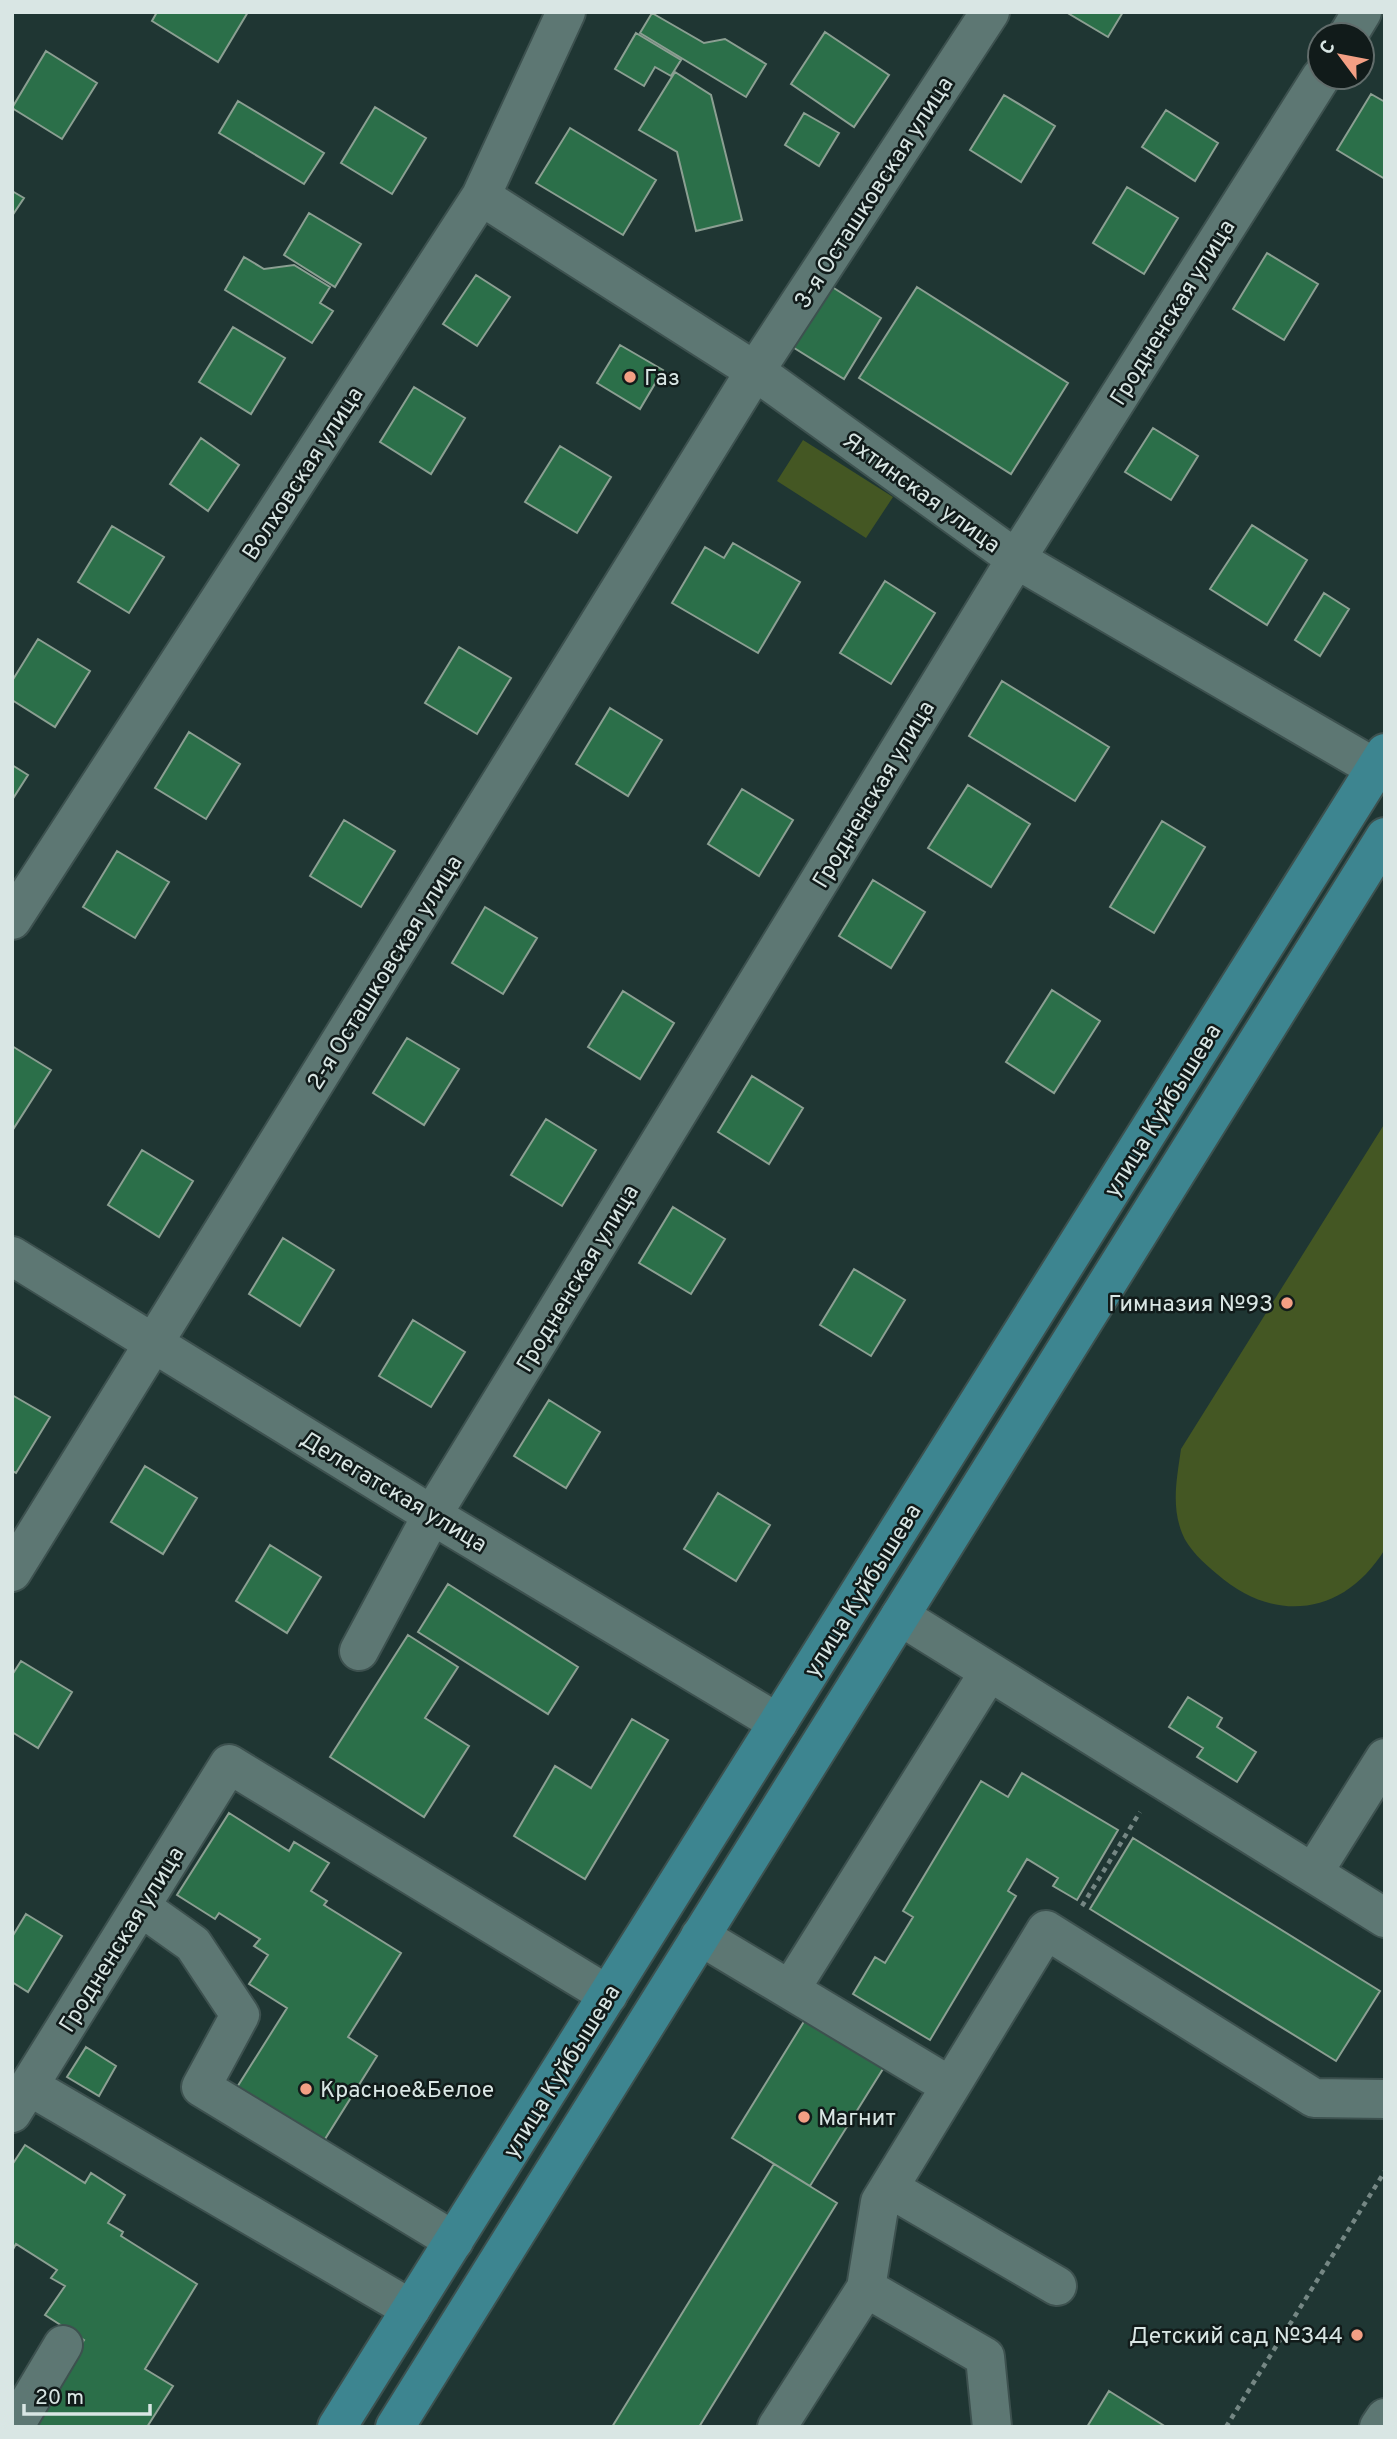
<svg xmlns="http://www.w3.org/2000/svg" width="1397" height="2439" font-family="Overpass,sans-serif">
<style>
.green{fill:#445723}
.building{fill:#2b6f49;stroke:#8b9f92;stroke-width:2}
.lines{fill:none;stroke-linecap:round;stroke-linejoin:round}
.minor-casing{stroke:#3d514f;stroke-width:42}
.major-casing{stroke:#3d514f;stroke-width:42}
.path{stroke:#758784;stroke-width:4.5;stroke-dasharray:5 5;stroke-linecap:butt}
.minor{stroke:#5d7773;stroke-width:38}
.major{stroke:#3d8590;stroke-width:38}
.poi-dot{fill:#f39f84;stroke:#111b1a;stroke-width:2.5}
.labels{text-anchor:middle;stroke-width:5;stroke-linejoin:round;paint-order:stroke}
.street-label{font-size:23px;fill:#d9e6e4;stroke:#111b1a}
.poi-label{font-size:23px;fill:#d9e6e4;stroke:#111b1a;text-anchor:start}
</style>
<rect width="100%" height="100%" fill="#1f3633"/>
<path class="green" d="M803,440L893,497L866,538L777,481Z
M1385,1123V1549C1345,1615 1275,1625 1217,1574C1204,1563 1188,1549 1182,1533C1171,1505 1177,1478 1181,1449Z"/>
<path class="building" d="M157,12H248L218,62L152,21Z
M1066,12H1123L1108,37Z
M652,13L704,43L725,39L766,64L746,97L640,33Z
M825,32L889,75L854,127L791,84Z
M636,33L681,60L671,76L655,67L644,86L615,69Z
M46,51L97,83L62,139L12,108Z
M675,72L711,95L742,220L696,231L677,152L639,130Z
M1371,94L1385,102V179L1337,150Z
M1004,95L1055,126L1021,182L970,150Z
M238,101L324,153L304,184L219,133Z
M375,107L426,138L392,194L341,163Z
M1166,110L1218,143L1195,181L1142,147Z
M804,113L839,133L819,166L785,145Z
M570,128L656,180L623,235L536,183Z
M1127,187L1178,218L1144,274L1093,243Z
M12,191L24,198L12,216Z
M309,213L361,244L335,287L284,255Z
M1267,253L1318,284L1284,340L1233,309Z
M244,257L264,269L294,265L330,287L320,303L333,311L312,343L225,290Z
M476,275L510,297L477,346L443,324Z
M829,285L881,318L844,379L791,346Z
M917,287L1068,383L1011,474L859,378Z
M233,327L285,358L251,414L199,382Z
M620,345L663,370L640,409L597,383Z
M414,387L465,418L431,474L380,442Z
M1153,428L1198,456L1171,500L1125,472Z
M201,438L239,465L208,511L170,484Z
M560,446L611,477L577,533L525,502Z
M1252,525L1307,560L1267,625L1210,589Z
M112,526L164,557L129,613L78,582Z
M733,543L800,582L758,653L672,603L705,547L724,558Z
M885,581L935,613L891,684L840,653Z
M1324,593L1349,609L1320,656L1295,640Z
M38,639L90,671L55,727L12,700V681Z
M459,647L511,678L477,734L425,703Z
M1002,681L1109,747L1075,801L969,736Z
M610,708L662,740L628,796L576,764Z
M189,732L240,764L206,819L155,788Z
M12,765L28,775L12,800Z
M968,785L1030,824L991,887L928,848Z
M742,789L793,820L759,876L708,844Z
M344,820L395,851L361,907L310,876Z
M1162,821L1205,847L1154,933L1110,907Z
M117,851L169,882L135,938L83,907Z
M873,880L925,912L891,968L839,936Z
M485,907L537,938L503,994L452,963Z
M1052,990L1100,1021L1054,1093L1006,1062Z
M623,991L674,1023L640,1079L588,1047Z
M407,1038L459,1069L424,1125L373,1093Z
M12,1046L51,1070L12,1131Z
M752,1076L803,1108L769,1164L718,1132Z
M546,1119L596,1150L562,1206L511,1175Z
M142,1150L193,1181L159,1237L108,1205Z
M673,1207L725,1239L691,1294L639,1263Z
M283,1238L334,1270L300,1326L249,1294Z
M854,1269L905,1300L871,1356L820,1325Z
M413,1320L465,1352L431,1407L379,1376Z
M12,1395L50,1417L16,1473L12,1471Z
M549,1400L600,1432L566,1488L514,1456Z
M145,1466L197,1498L163,1554L111,1522Z
M718,1493L770,1525L736,1581L684,1549Z
M270,1545L321,1577L287,1633L236,1601Z
M448,1584L578,1667L548,1714L418,1632Z
M408,1635L458,1667L425,1718L469,1746L424,1817L330,1757Z
M21,1661L72,1692L38,1748L12,1732V1675Z
M1188,1697L1222,1718L1217,1727L1256,1752L1237,1782L1197,1757L1203,1748L1169,1727Z
M632,1719L668,1740L585,1879L514,1836L555,1766L591,1788Z
M1022,1773L1118,1830L1077,1900L1053,1886L1058,1878L1027,1859L1008,1891L1016,1896L930,2040L853,1994L875,1957L885,1963L913,1917L903,1911L981,1781L1008,1797Z
M229,1813L289,1851L294,1842L329,1863L311,1891L327,1901L324,1905L401,1953L348,2037L377,2056L320,2147L234,2092L287,2008L249,1984L268,1955L254,1946L260,1939L219,1913L215,1919L177,1895Z
M1133,1838L1380,1991L1336,2061L1090,1909Z
M26,1914L62,1936L28,1992L12,1982V1937Z
M808,2015L886,2064L810,2186L732,2138Z
M86,2047L116,2066L99,2096L67,2077Z
M25,2145L85,2183L91,2173L125,2195L108,2223L123,2232L121,2236L197,2284L145,2369L173,2386L147,2427H28L84,2340L45,2315L65,2286L51,2278L57,2270L16,2244L12,2251V2165Z
M774,2164L837,2203L699,2427H612Z
M1109,2391L1166,2427H1087Z"/>
<g class="lines">
<g class="minor-casing">
<path id="minor" d="M1348,35L1362,12
M481,196L755,371L1016,559L1375,768
M12,920L481,196L566,12
M12,1256L432,1515L778,1723
M12,1572L755,371L990,12
M900,1616L1385,1918
M359,1651L432,1515L1016,559L1321,77
M1313,1873L1385,1758
M141,1907L193,1944L240,2015L201,2087L454,2241
M700,1936L950,2086
M790,1990L989,1672
M29,2086L411,2309
M12,2113L229,1764L608,1995
M889,2188L1057,2286
M866,2288L985,2357L992,2427
M14,2427L63,2345
M777,2427L866,2288L880,2202L1046,1930L1314,2098L1385,2099
M1379,2427L1385,2418"/>
</g>
<g class="major-casing">
<path id="major" d="M337,2427L1385,753
M395,2427L1385,837"/>
</g>
<path class="path" d="M1082,1906L1140,1812
M1226,2427L1385,2171"/>
<use href="#minor" class="minor"/>
<use href="#major" class="major"/>
</g>
<g class="poi-dot">
<circle cx="630" cy="377" r="7"/>
<circle cx="1287" cy="1303" r="7"/>
<circle cx="306" cy="2089" r="7"/>
<circle cx="804" cy="2117" r="7"/>
<circle cx="1357" cy="2335" r="7"/>
</g>
<g class="labels">
<g class="street-label">
<text transform="translate(873 192) rotate(-57)" y="8">3-я Осташковская улица</text>
<text transform="translate(1172 312) rotate(-58)" y="8">Гродненская улица</text>
<text transform="translate(302 473) rotate(-57)" y="8">Волховская улица</text>
<text transform="translate(922 492) rotate(36)" y="8">Яхтинская улица</text>
<text transform="translate(873 794) rotate(-59)" y="8">Гродненская улица</text>
<text transform="translate(384 972) rotate(-58)" y="8">2-я Осташковская улица</text>
<text transform="translate(1162 1110) rotate(-58)" y="8">улица Куйбышева</text>
<text transform="translate(577 1278) rotate(-59)" y="8">Гродненская улица</text>
<text transform="translate(394 1491) rotate(31)" y="8">Делегатская улица</text>
<text transform="translate(862 1590) rotate(-58)" y="8">улица Куйбышева</text>
<text transform="translate(121 1939) rotate(-58)" y="8">Гродненская улица</text>
<text transform="translate(561 2071) rotate(-58)" y="8">улица Куйбышева</text>
</g>
<g class="poi-label">
<text x="644" y="385">Газ</text>
<text x="1273" y="1311" text-anchor="end">Гимназия №93</text>
<text x="320" y="2097">Красное&amp;Белое</text>
<text x="818" y="2125">Магнит</text>
<text x="1343" y="2343" text-anchor="end">Детский сад №344</text>
</g>
</g>
<rect width="1397" height="2439" fill="none" stroke="#d9e6e4" stroke-width="28"/>
<g transform="translate(1341 56) rotate(302)"><circle r="33" fill="#111b1a" stroke="#616c6b" stroke-width="2"/>
<path d="M0-5L12 26L0 18L-12 26Z" fill="#f39f84"/>
<text y="-10" font-size="19" font-weight="bold" text-anchor="middle" fill="#d9e6e4">С</text>
</g>
<path d="M24 2404v10h126v-10" fill="none" stroke="#d9e6e4" stroke-width="3.5"/>
<text x="35" y="2404" font-size="21" fill="#d9e6e4" stroke="#111b1a" stroke-width="5" paint-order="stroke">20 m</text>
</svg>
